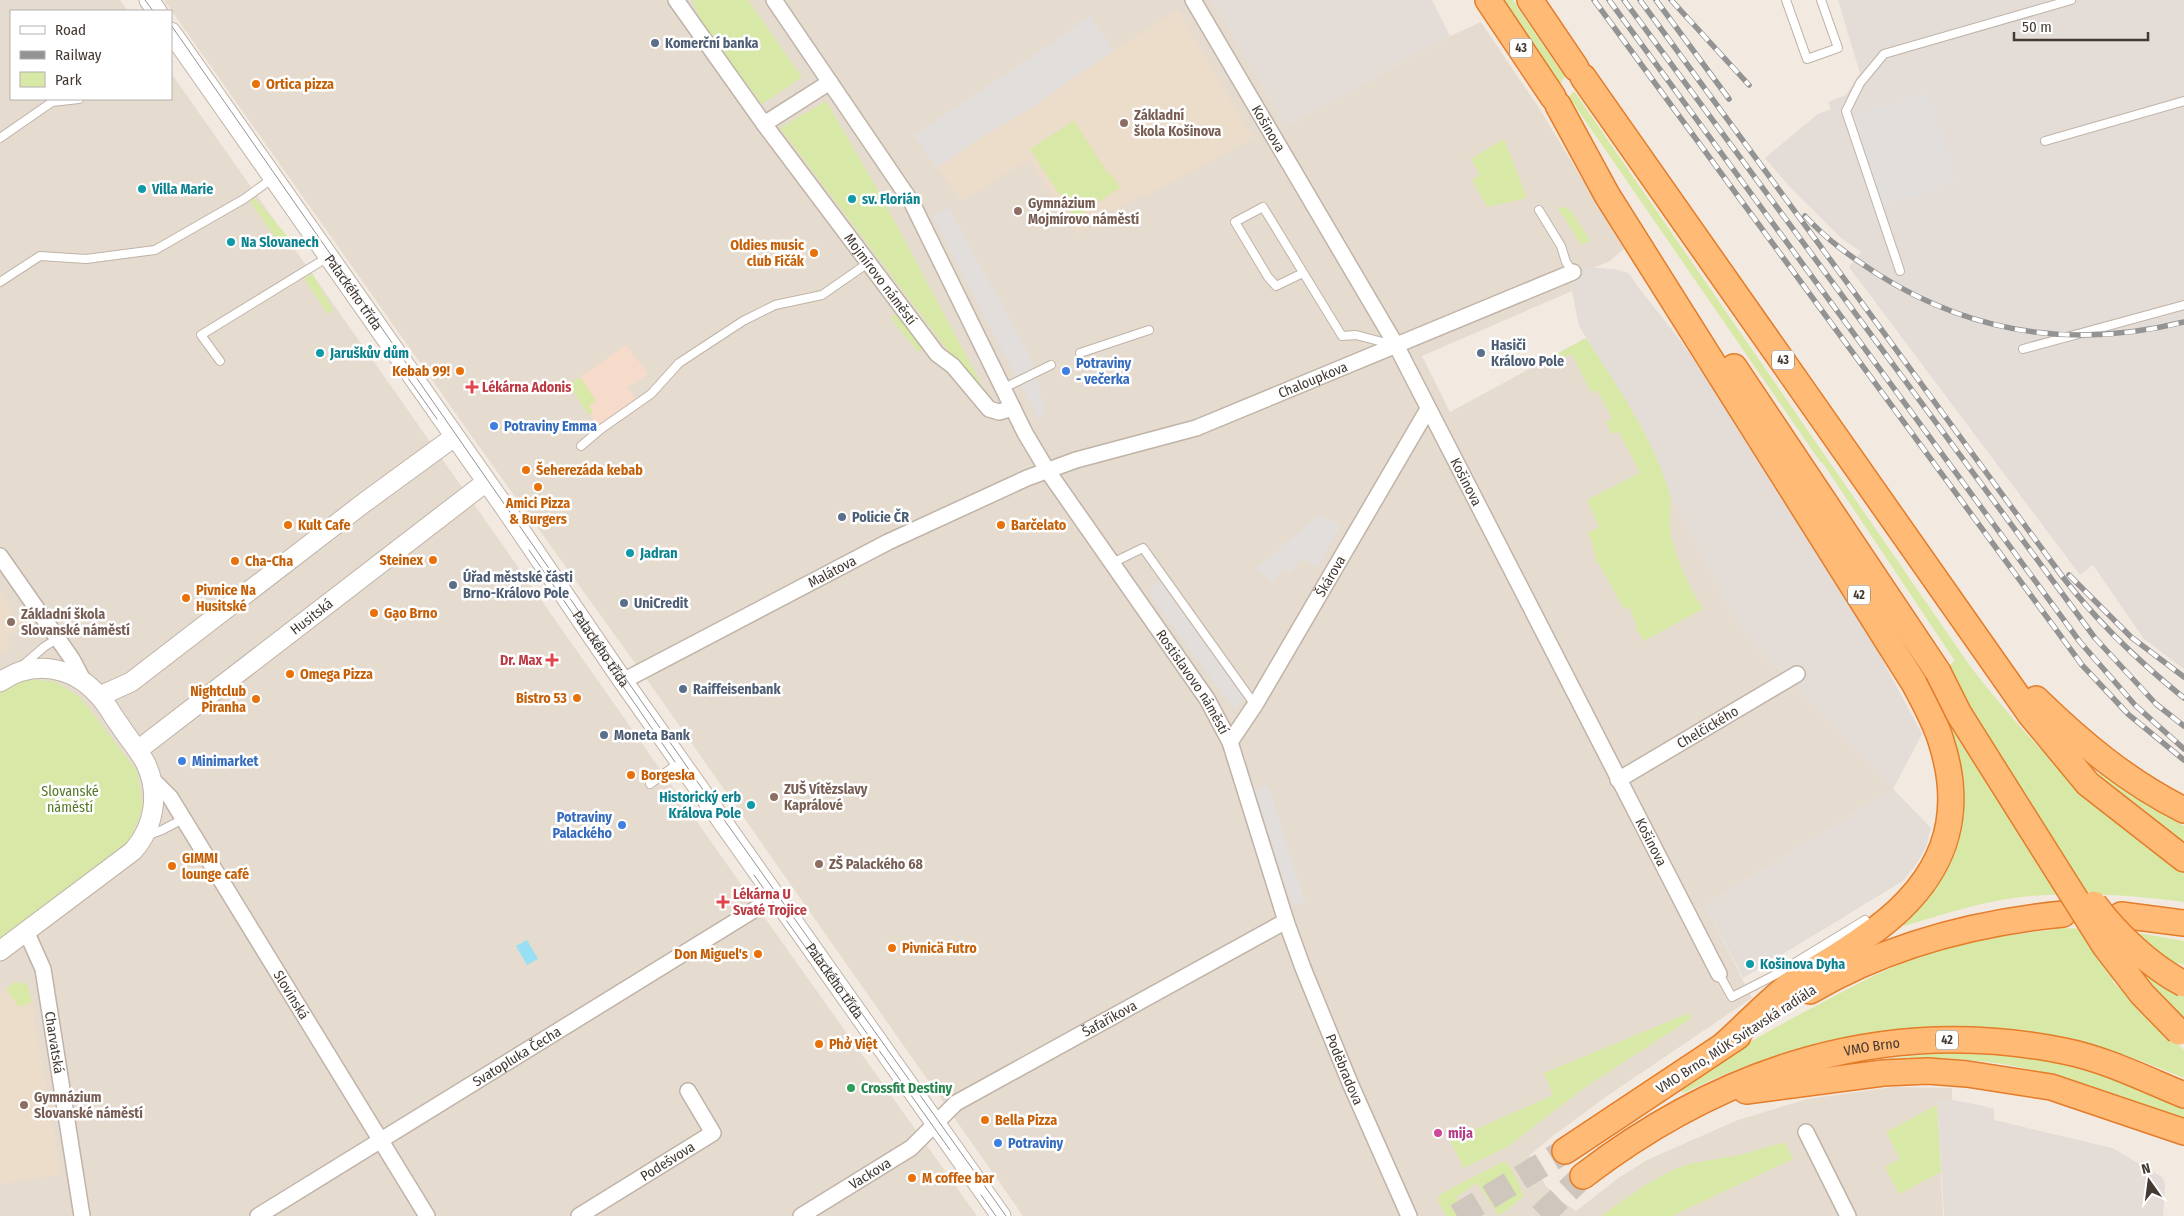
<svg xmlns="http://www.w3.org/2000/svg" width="2184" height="1216" font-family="'Fira Sans Condensed',sans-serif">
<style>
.residential{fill:#e6dbcf}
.commercial{fill:#f6dbca}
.industrial{fill:#e3dcd7}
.education{fill:#ecdcca}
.green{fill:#d8e9a7}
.parking{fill:#e2dedb}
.water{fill:#99dff3}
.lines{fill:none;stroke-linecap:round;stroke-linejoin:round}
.trunk-tunnel{stroke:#cfc7be;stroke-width:25;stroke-dasharray:25 12;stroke-linecap:butt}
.service-casing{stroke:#c0b3a7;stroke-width:10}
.minor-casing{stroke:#c0b3a7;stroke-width:18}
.tertiary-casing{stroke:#c0b3a7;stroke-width:21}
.trunk-casing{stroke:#e47c29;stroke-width:28}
.service{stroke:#fff;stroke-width:8}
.minor{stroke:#fff;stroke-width:15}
.tertiary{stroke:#fff;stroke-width:19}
.trunk{stroke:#ffba76;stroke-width:25}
.tram{stroke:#939393;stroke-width:1}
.rail-casing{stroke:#939393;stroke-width:5.5}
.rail{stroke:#fff;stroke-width:4;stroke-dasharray:11;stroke-linecap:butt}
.trunk-bridge-casing{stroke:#e47c29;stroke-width:28;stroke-linecap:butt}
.trunk-bridge{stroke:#ffba76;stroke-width:25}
.service-dot{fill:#5c6f8a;stroke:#fff;stroke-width:2}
.food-dot{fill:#e8710a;stroke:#fff;stroke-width:2}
.education-dot{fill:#8d6e63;stroke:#fff;stroke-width:2}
.culture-dot{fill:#0f9aa8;stroke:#fff;stroke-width:2}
.shop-dot{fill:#3f7fe0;stroke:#fff;stroke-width:2}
.health-dot{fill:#e0444e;stroke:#fff;stroke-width:2}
.leisure-dot{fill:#2e9e5b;stroke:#fff;stroke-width:2}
.hotel-dot{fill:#d1479c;stroke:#fff;stroke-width:2}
.labels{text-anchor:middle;stroke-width:5;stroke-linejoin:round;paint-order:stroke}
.shield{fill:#fff;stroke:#7b7470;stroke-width:1}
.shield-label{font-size:12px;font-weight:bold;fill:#433932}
.service-label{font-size:14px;font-weight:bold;fill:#4e5e75;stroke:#fff;text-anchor:start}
.food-label{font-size:14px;font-weight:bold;fill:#c56008;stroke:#fff;text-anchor:start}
.education-label{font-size:14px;font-weight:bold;fill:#785e54;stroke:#fff;text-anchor:start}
.street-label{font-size:14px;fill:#433932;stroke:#fff}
.culture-label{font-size:14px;font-weight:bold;fill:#0d838f;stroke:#fff;text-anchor:start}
.shop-label{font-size:14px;font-weight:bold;fill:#366cbe;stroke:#fff;text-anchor:start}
.health-label{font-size:14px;font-weight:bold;fill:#be3a42;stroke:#fff;text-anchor:start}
.park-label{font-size:14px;fill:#537724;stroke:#fff}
.leisure-label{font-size:14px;font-weight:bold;fill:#27864d;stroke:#fff;text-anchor:start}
.hotel-label{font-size:14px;font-weight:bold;fill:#b23c85;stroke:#fff;text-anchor:start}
</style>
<rect width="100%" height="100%" fill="#f2eae1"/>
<path class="residential" d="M0,0H120L128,11H11V99H171V73L745,890L977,1216H0Z
M164,0H1212L1286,126L1450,36L1481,22L1541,111L1624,249L1610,261L1591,269L1569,267L1572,291L1422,356L1450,412L1586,338L1648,443L1738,626L1893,789L1705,905L1752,998L1607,1096L1550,1138L1530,1155L1534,1166L1546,1186L1561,1201L1576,1211L1617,1179L1647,1160L1738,1120L1807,1099L1893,1087L1952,1088V1100L1937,1101L1943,1216H1023L655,691L473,438Z"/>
<path class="commercial" d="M626,345L648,374L627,388L637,401L598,426L569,385Z"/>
<path class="industrial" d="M1212,0H1432L1450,36L1286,126Z
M1838,0H2184V669L2144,639L2093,565L2080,575L1849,267L1861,252L1841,238L1789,186L1765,158L1818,114L1831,109L1828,102L1846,95L1860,73Z
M1569,266L1614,269L1629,273L1638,287L1680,340L1784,494L1868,633L1922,734L1893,789L1931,828L1926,847L1917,863L1903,881L1743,978L1705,905L1893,789L1738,626L1670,493L1659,464L1638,421L1579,326L1572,291Z
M1937,1100H1952L1979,1105L1994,1109V1120L2112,1148L2162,1177L2165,1184L2163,1216H1944Z"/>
<path class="education" d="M1178,10L1253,138L1142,198L1139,196L1097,219L1098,222L1076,234L1029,159L962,201L937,168L983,136L1026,111L1113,51Z
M0,591L14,615L21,618L23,623L21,628L7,638L11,647L0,654Z
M15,982L29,986L61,1174L0,1184V994Z"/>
<path class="green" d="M692,0H748L802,77L762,104L703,25Z
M1502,0H1513L1565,77L1560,84Z
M1574,91L1970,666C2032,747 2101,814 2184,874V902C2134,895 2082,892 2031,896C1988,899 1945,914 1904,926V922L1934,891L1949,865L1961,825L1963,803L1924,682L1955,661L1822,462L1821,463L1569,97Z
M826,101L880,194L991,402L974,385L780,128Z
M1074,121L1109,175H1112L1120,188L1075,218L1030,149Z
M1504,139L1527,198L1487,207L1472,180L1480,175L1471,159Z
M255,198L284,232L287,236L286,241L280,245L250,201Z
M1565,207L1572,212L1590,240L1581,245L1558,208Z
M312,273L333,310L328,314L304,279Z
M895,314L922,348L919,353L893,321L891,316Z
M1586,338C1617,386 1652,436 1669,491C1673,503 1668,517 1670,529C1673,552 1690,590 1703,609L1644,641L1635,627L1637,626L1629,607L1624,609L1599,564H1597L1592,542L1587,533L1599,527L1587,500L1640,473L1619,432L1612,434L1606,422L1612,418L1597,390L1591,392L1572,354L1558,360L1555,355Z
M580,377L596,401L589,406L593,412L589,415L569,385Z
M32,679L56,682L80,697L137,771L143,806L131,839L112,856L0,942V690L7,685Z
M2099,772L2137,799L2184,826V845L2122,797L2099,775Z
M2053,928L2117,929L2184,941V965L2180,963L2112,981L2184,1050V1078C2155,1066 2125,1054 2095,1046C1954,1008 1814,1029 1684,1093L1681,1091C1718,1059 1763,1034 1806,1011C1836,996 1866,978 1898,965C1947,945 2000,935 2052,930Z
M2146,975L2184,997V1018L2146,978Z
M15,982L27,984L32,1002L19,1007L6,989Z
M1689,1013L1690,1019L1584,1088L1507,1147L1464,1168L1450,1141L1553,1095L1544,1073Z
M1938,1053C1981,1053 2022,1056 2064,1064C2105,1072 2144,1088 2184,1102V1120C2120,1095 2055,1070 1987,1062C1964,1059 1941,1058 1918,1059C1903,1059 1887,1063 1872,1062L1876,1060Z
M1937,1105L1941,1172L1899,1194L1885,1167L1900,1159L1886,1132Z
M1782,1143H1785L1793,1159L1672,1216H1601L1645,1185L1673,1170L1689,1164L1739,1155Z
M1504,1161C1511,1165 1523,1189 1523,1197L1499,1216L1477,1183L1456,1197L1468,1216H1446L1438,1201L1439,1195Z"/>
<path class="parking" d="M1090,15L1113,51L1026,111L983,136L937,168L914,135L1041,51Z
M1928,92L1956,182L1879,207L1848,117Z
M948,207L1030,356L1046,413L1038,418L933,217Z
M1319,515L1341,525L1317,568L1301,557L1290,573L1283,568L1272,583L1257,568Z
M1158,579L1244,698L1238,709L1232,707L1149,594Z
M1268,785L1305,902L1292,905L1254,790Z"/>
<path class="water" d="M527,940L538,959L527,965L516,946Z"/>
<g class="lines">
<path class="trunk-tunnel" d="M1457,1216L1565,1151
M1541,1216L1583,1176"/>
<g class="service-casing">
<path id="service" d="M1786,0L1807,59L1838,48L1821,0
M0,138L52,102L79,99
M2045,141L2184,101
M1539,210L1561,246L1566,262L1573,272
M1900,271L1846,111L1860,83L1884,54L2071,0
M1303,273L1276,286L1268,277L1235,222L1263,207L1342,336L1356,335L1394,345
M0,282L40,256L86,259L155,250L244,199L273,178
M2023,349L2184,305
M1080,353L1149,330
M220,361L201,335L328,257
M1004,388L1051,365
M581,446L601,429L651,394L679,363L743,321L775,305L822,295L868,263
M1112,563L1143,548L1255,705
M22,666L44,647L58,638
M650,784L680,762
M146,836L162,830L183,819
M1719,974L1732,997L1775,975L1865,920L1873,929"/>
</g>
<g class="minor-casing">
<g id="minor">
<path id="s1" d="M676,0L764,124L937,354L953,366L989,409L999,412L1013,408"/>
<path id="s2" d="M774,0L912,203L1025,433L1047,470L1207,699L1230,742L1286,921L1303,968L1350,1083L1409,1216"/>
<path id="s3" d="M1193,0L1396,345L1719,974"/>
<path d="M764,124L830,82"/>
<path d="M0,556L72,659L83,680"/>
<path id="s4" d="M623,681L888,542L1027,478L1076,460L1196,428L1573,272"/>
<path id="s5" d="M1230,742L1255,705L1428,409"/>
<path id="s6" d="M151,778L170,797L427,1216"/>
<path id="s7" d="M1618,780L1797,674"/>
<path id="s8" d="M26,931L43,969L82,1216"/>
<path d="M1806,1132L1848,1216"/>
<path id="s9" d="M258,1216L775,897"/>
<path id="s10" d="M579,1216L713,1133L688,1091"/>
<path id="s11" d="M801,1216L911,1148L956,1103L1286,921"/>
</g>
</g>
<g class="tertiary-casing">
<g id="tertiary">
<path d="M149,0L157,11"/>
<path id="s12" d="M171,32L505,508L623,681L1001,1216"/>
<path d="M0,682C33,659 73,666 99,696C107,704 112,715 119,724C127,737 138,749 145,762C160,792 155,826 133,851L0,951"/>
<path d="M100,696L131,682L365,502L454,437"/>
<path id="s13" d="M138,750L486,482"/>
</g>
</g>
<g class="trunk-casing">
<g id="trunk">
<path d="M1488,0L1553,97"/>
<path d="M1530,0L1576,68"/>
<path d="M1583,77L2030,714L2088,784L2184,859"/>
<path d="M1558,105L1607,195L1914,683C1924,702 1935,721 1941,741C1967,821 1941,881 1875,930C1857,943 1838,956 1818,968C1808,974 1796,980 1786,988C1765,1005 1745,1026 1725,1044"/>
<path d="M1734,367L1938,672"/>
<path d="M2036,699C2081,743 2128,782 2184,810"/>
<path d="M2121,915L2184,923"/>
<path d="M1810,991C1888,945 1973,923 2063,914"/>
<path d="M1746,1091L1883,1073L1928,1071L1967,1074L2051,1087L2184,1132"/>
<path d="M1565,1151L1738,1036"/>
<path id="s14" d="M1583,1176C1724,1068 1886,1015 2064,1051C2105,1059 2145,1079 2184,1095"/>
</g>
</g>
<use href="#service" class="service"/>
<use href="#minor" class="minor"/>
<use href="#tertiary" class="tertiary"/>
<use href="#trunk" class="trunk"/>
<path class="tram" d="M145,0L153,11
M171,25L715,807L1006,1216
M398,364L437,419
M529,550L675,762
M754,875L950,1150
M981,1195L996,1216"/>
<g class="rail-casing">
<path id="rail" d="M1594,0L2082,665L2128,714L2184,760
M1609,0L2080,642L2135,705L2184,749
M1624,0L2095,638L2156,704L2184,726
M1640,0L2062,576C2098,623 2138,661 2184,698
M1656,0L1729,99
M1671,0L1749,85
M1805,216C1827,240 1851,257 1879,275C1973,334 2075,349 2184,322
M2069,575L2131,637L2184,677"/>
</g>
<use href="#rail" class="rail"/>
<g class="trunk-bridge-casing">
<path id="trunk-bridge" d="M1938,672L1959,714L2105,946L2142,994L2179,1032
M2094,904C2117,935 2150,966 2184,984"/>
</g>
<use href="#trunk-bridge" class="trunk-bridge"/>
</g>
<g class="service-dot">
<circle cx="655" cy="43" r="5"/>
<circle cx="1481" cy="353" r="5"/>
<circle cx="842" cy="517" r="5"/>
<circle cx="453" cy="585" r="5"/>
<circle cx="624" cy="603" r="5"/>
<circle cx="683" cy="689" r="5"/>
<circle cx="604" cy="735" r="5"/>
</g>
<g class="food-dot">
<circle cx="256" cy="84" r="5"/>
<circle cx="814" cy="253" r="5"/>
<circle cx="460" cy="371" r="5"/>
<circle cx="526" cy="470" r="5"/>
<circle cx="538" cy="487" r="5"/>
<circle cx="288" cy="525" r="5"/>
<circle cx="1001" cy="525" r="5"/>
<circle cx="433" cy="560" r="5"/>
<circle cx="235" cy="561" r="5"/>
<circle cx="186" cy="598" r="5"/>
<circle cx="374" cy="613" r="5"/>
<circle cx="290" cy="674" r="5"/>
<circle cx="577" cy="698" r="5"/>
<circle cx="256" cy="699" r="5"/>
<circle cx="631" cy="775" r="5"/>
<circle cx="172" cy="866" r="5"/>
<circle cx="892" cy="948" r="5"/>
<circle cx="758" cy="954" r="5"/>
<circle cx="819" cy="1044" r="5"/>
<circle cx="985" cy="1120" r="5"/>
<circle cx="912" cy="1178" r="5"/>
</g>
<g class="education-dot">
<circle cx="1124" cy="123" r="5"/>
<circle cx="1018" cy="211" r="5"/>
<circle cx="11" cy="622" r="5"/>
<circle cx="774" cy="797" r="5"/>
<circle cx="819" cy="864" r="5"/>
<circle cx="24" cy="1105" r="5"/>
</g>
<g class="culture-dot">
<circle cx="142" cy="189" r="5"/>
<circle cx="852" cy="199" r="5"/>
<circle cx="231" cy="242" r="5"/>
<circle cx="320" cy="353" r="5"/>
<circle cx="630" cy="553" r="5"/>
<circle cx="751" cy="805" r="5"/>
<circle cx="1750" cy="964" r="5"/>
</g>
<g class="shop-dot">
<circle cx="1066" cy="371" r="5"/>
<circle cx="494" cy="426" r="5"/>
<circle cx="182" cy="761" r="5"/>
<circle cx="622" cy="825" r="5"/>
<circle cx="998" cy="1143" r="5"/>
</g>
<g class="health-dot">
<path d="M469.5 379.5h5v5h5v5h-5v5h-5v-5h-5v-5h5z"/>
<path d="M549.5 652.5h5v5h5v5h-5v5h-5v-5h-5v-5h5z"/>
<path d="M720.5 894.5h5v5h5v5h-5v5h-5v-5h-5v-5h5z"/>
</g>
<circle class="leisure-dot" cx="851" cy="1088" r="5"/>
<circle class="hotel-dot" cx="1438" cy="1133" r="5"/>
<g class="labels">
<g class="shield">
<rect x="1510" y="38.5" width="22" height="19" rx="4"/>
<rect x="1772" y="350.5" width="22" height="19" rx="4"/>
<rect x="1848" y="585.5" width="22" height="19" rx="4"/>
<rect x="1936" y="1030.5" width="22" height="19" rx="4"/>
</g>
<g class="shield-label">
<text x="1521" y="52">43</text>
<text x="1783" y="364">43</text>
<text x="1859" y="599">42</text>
<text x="1947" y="1044">42</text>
</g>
<g class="service-label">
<text x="665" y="48">Komerční banka</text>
<text x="1491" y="350">Hasiči<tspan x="1491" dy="16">Královo Pole</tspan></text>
<text x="852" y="522">Policie ČR</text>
<text x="463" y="582">Úřad městské části<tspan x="463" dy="16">Brno-Královo Pole</tspan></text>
<text x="634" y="608">UniCredit</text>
<text x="693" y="694">Raiffeisenbank</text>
<text x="614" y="740">Moneta Bank</text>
</g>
<g class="food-label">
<text x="266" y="89">Ortica pizza</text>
<text x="804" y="250" text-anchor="end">Oldies music<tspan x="804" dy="16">club Fičák</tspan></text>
<text x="450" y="376" text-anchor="end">Kebab 99!</text>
<text x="536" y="475">Šeherezáda kebab</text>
<text x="538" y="508" text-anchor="middle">Amici Pizza<tspan x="538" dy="16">&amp; Burgers</tspan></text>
<text x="298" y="530">Kult Cafe</text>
<text x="1011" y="530">Barčelato</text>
<text x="423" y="565" text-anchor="end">Steinex</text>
<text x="245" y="566">Cha-Cha</text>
<text x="196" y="595">Pivnice Na<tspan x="196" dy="16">Husitské</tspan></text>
<text x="384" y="618">Gạo Brno</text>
<text x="300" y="679">Omega Pizza</text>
<text x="246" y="696" text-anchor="end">Nightclub<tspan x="246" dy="16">Piranha</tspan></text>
<text x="567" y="703" text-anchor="end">Bistro 53</text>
<text x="641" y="780">Borgeska</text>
<text x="182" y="863">GIMMI<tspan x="182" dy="16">lounge café</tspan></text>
<text x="902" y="953">Pivnicä Futro</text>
<text x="748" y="959" text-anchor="end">Don Miguel's</text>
<text x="829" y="1049">Phở Việt</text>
<text x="995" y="1125">Bella Pizza</text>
<text x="922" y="1183">M coffee bar</text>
</g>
<g class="education-label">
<text x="1134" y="120">Základní<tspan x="1134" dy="16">škola Košinova</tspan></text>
<text x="1028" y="208">Gymnázium<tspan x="1028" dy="16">Mojmírovo náměstí</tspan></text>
<text x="21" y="619">Základní škola<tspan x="21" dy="16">Slovanské náměstí</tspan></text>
<text x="784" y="794">ZUŠ Vítězslavy<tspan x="784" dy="16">Kaprálové</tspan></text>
<text x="829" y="869">ZŠ Palackého 68</text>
<text x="34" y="1102">Gymnázium<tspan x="34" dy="16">Slovanské náměstí</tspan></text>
</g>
<g class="street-label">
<text dy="5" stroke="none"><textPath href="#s3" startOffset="149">Košinova</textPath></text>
<text dy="5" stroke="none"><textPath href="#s1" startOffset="346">Mojmírovo náměstí</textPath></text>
<text dy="5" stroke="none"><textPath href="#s12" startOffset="318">Palackého třída</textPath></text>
<text dy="5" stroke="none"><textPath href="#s4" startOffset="755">Chaloupkova</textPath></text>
<text dy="5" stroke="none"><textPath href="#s3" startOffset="554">Košinova</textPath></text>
<text dy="5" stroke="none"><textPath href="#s4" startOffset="236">Malátova</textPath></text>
<text dy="5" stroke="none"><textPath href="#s5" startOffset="194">Škárova</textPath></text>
<text dy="5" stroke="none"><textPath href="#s13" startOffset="219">Husitská</textPath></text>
<text dy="5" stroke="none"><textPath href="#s12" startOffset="752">Palackého třída</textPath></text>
<text dy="5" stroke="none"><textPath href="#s2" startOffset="802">Rostislavovo náměstí</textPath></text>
<text dy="5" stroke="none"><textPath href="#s7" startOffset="104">Chelčického</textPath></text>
<text dy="5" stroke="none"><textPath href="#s3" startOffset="959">Košinova</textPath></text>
<text dy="5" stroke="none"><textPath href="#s12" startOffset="1158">Palackého třída</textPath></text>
<text dy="5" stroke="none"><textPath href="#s6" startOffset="259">Slovinská</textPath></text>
<text dy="5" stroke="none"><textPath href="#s11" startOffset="368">Šafaříkova</textPath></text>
<text transform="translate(1736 1039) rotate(-33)" y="5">VMO Brno, MÚK Svitavská radiála</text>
<text dy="5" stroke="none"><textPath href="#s8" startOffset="116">Charvatská</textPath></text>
<text dy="5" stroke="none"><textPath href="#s14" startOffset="320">VMO Brno</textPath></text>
<text dy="5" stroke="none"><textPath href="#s9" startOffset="304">Svatopluka Čecha</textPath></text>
<text dy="5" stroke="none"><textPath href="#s2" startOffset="1220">Poděbradova</textPath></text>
<text dy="5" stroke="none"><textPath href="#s10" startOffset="104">Podešvova</textPath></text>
<text dy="5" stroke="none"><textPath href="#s11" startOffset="81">Vackova</textPath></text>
</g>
<g class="culture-label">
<text x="152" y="194">Villa Marie</text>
<text x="862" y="204">sv. Florián</text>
<text x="241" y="247">Na Slovanech</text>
<text x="330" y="358">Jaruškův dům</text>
<text x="640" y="558">Jadran</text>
<text x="741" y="802" text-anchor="end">Historický erb<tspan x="741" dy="16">Králova Pole</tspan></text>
<text x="1760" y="969">Košinova Dyha</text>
</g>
<g class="shop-label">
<text x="1076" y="368">Potraviny<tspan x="1076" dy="16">- večerka</tspan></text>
<text x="504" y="431">Potraviny Emma</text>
<text x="192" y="766">Minimarket</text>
<text x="612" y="822" text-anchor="end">Potraviny<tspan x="612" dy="16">Palackého</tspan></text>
<text x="1008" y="1148">Potraviny</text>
</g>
<g class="health-label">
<text x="482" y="392">Lékárna Adonis</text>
<text x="542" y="665" text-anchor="end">Dr. Max</text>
<text x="733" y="899">Lékárna U<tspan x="733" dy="16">Svaté Trojice</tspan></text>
</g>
<g class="park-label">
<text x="70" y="796">Slovanské<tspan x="70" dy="16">náměstí</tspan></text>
</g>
<g class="leisure-label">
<text x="861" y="1093">Crossfit Destiny</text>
</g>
<g class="hotel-label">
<text x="1448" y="1138">mija</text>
</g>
</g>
<rect x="10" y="10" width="162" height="90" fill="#ffffff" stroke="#b4b0ad"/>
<rect x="20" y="26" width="25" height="8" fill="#ffffff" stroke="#b4b0ad"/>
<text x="55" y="35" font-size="15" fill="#433932">Road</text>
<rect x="20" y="51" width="25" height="8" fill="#939393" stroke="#b4b0ad"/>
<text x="55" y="60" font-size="15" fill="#433932">Railway</text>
<rect x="20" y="72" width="25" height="15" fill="#d8e9a7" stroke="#b4b0ad"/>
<text x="55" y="85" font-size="15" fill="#433932">Park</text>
<g transform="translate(2149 1181) rotate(346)" stroke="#ffffff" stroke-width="4" paint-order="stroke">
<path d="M0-4L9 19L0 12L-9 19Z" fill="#433932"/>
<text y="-8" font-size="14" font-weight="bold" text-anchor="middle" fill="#433932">N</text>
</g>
<path d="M2014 32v8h134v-8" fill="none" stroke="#433932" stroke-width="2.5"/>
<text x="2022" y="32" font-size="15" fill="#433932" stroke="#ffffff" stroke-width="4" paint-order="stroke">50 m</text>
</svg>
